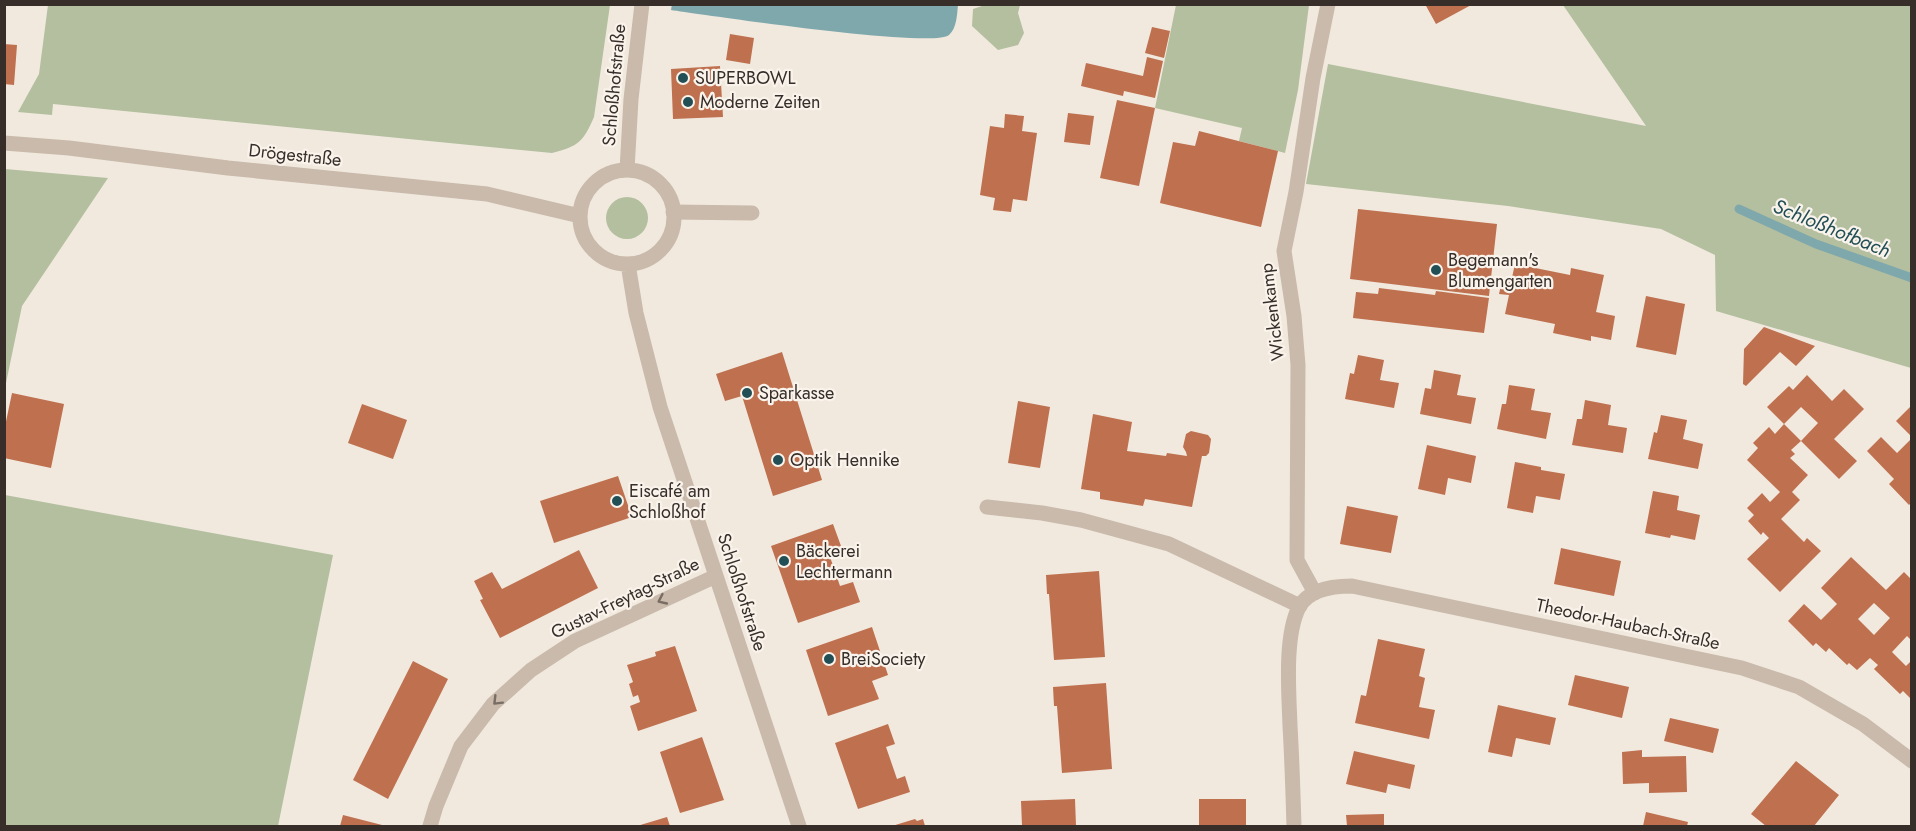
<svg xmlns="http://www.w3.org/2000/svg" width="1916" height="831" font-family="Jost,sans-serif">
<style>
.green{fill:#b3bf9f}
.water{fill:#7fa8ac}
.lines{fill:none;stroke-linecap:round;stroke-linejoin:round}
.stream{stroke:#7fa8ac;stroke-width:9}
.building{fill:#be704f;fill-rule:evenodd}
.lane{stroke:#c9baab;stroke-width:15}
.street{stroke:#c9baab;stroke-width:15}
.oneway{stroke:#796d64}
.poi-dot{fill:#224f56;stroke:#f9f3eb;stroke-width:2}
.labels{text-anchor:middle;stroke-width:4.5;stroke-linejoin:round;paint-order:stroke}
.poi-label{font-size:18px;fill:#372e2a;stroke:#f9f3eb;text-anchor:start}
.street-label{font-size:18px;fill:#372e2a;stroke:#f9f3eb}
.water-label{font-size:20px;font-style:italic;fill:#224f56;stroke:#f9f3eb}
</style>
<rect width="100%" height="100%" fill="#f1e9de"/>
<path class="green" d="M48,5V4L610,5L594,117C583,142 579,146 552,153L53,104L52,115L18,112L39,74Z
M985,5H1020L1018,13L1024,33L1018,45L998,50L972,26L973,9Z
M1176,5H1309L1298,90L1285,153L1239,141L1242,128L1155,108Z
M1563,5H1911V368L1716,311L1715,255L1661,229L1508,206L1306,184L1328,64L1646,126Z
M5,169L108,178L22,306L5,388Z
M606 218a21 21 0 1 1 42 0a21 21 0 1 1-42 0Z
M5,495L333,555L278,826H5Z"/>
<path class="water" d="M672,4H958V5C957,14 957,28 949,35C934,49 705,15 671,10Z"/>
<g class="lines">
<path class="stream" d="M1739,209L1816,244L1912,278"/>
</g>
<path class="building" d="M1425,4H1473L1436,24Z
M1152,27L1170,31L1164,58L1145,53Z
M730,34L754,38L750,64L726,60Z
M4,44L17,45L14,85L4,84Z
M1147,57L1163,61L1155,98L1124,91L1123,96L1081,86L1086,63L1143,76Z
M720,66L723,117L673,119L671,69Z
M1117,100L1155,108L1139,186L1100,178Z
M1068,113L1094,116L1090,145L1064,142Z
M1005,114L1024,116L1022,131L1037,133L1027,201L1013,199L1011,212L993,210L995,198L980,195L990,126L1004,128Z
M1199,131L1278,151L1261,227L1160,203L1173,142L1195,146Z
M1358,209L1497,224L1489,296L1350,279Z
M1515,264L1570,275L1571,268L1604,275L1596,312L1615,316L1611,340L1591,336V341L1553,333L1555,324L1505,314L1509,295L1499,294L1502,281L1511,282Z
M1379,288L1435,295L1436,291L1489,298L1484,333L1353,318L1356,292L1378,294Z
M1646,296L1685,304L1676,355L1636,347Z
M1764,327L1815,346L1796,366L1780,352L1746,386L1743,384L1744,349Z
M782,352L822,480L773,496L742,396L725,401L716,374Z
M1358,355L1384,360L1380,380L1399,383L1394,408L1345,399L1350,373L1354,374Z
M1434,370L1461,375L1457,395L1476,398L1471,424L1420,414L1425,388L1431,389Z
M1807,375L1832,401L1844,389L1864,409L1834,439L1857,461L1839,479L1801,441L1818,423L1801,407L1784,424L1767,407L1789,386L1793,390Z
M1509,385L1535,389L1531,410L1551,413L1546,439L1497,429L1502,404H1506Z
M12,393L64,404L51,468L4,458V431Z
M1585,400L1611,405L1608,425L1627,428L1623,453L1572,445L1577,419H1582Z
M1018,401L1050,407L1040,468L1008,463Z
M362,404L407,420L393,459L348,443Z
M1911,406V436L1896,421Z
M1093,414L1132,422L1127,451L1166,456L1167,453L1187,456L1186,452L1183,447L1186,434L1191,431L1208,435L1211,439L1209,453L1206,456H1202L1192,507L1145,499L1143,506L1100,499V492L1081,489Z
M1661,415L1687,420L1683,439L1703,444L1698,469L1648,459L1654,432L1657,433Z
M1784,424L1801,441L1791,450L1795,454L1790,458L1808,475L1792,492L1800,500L1781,519L1804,542L1807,538L1821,551L1780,592L1747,559L1769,538L1763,532L1761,535L1748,521L1754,515L1747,508L1762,493L1770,502L1780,492L1747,460L1758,448L1753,443L1769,427L1775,434Z
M1881,437L1897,453L1911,439V503L1909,505L1889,484L1894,479L1867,451Z
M1427,445L1476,456L1471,483L1448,478L1445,495L1418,489Z
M1515,462L1541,467V470L1565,474L1560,500L1536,496L1533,513L1507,508Z
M618,476L632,517L554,543L540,501Z
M1653,491L1679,496L1677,510L1700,515L1695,540L1671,535L1670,538L1645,533Z
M1347,506L1398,516L1391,553L1340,544Z
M833,524L841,546L828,551L840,586L853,582L860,602L798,623L771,546Z
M1561,548L1621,561L1614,596L1554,584Z
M579,550L598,588L500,638L480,600L483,599L474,581L492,572L502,589Z
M1851,557L1886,590L1904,572L1911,579V640L1907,636L1892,652L1906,666L1911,661V699L1903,691L1900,694L1874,669L1878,665L1870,658L1857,670L1849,663L1847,665L1829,648L1826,652L1816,643L1813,646L1788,621L1804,604L1821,620L1837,604L1821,588ZM1874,603L1890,618L1874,635L1858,619Z
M1099,571L1105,657L1054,660L1049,594H1047L1046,575Z
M872,627L888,675L872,681L879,699L828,716L806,650Z
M1378,639L1425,649L1419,676L1425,678L1419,707L1435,710L1429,739L1355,723L1361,695L1366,696Z
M675,646L697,711L638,731L630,706L640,702L638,695L633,697L629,684L633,682L627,665L656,656L655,652Z
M413,661L448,679L388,799L353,780Z
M1575,675L1629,687L1622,718L1568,705Z
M1106,683L1112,769L1062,773L1057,706H1054L1053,687Z
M1498,705L1556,718L1550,745L1516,738L1512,757L1488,752Z
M1670,718L1719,729L1713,753L1664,741Z
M888,724L895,744L886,747L897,779L905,776L910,792L858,809L835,743Z
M702,737L724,800L680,813L660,752Z
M1642,750V757L1686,756L1687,792L1649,793V783L1623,784L1622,752Z
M1354,751L1415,765L1410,789L1388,784L1386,793L1346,784Z
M1796,761L1839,795L1814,826H1766L1751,814Z
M1075,799L1076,826H1022L1021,801Z
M1199,799H1246V826H1199Z
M1646,812L1688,822L1687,826H1643Z
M1384,814V826H1347L1346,815Z
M343,815L386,826H340Z
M667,817L670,826H637Z
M915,819L917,821L923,819L925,826H892Z"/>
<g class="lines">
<path class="lane" d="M673,212L752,213
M987,507L1042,513L1081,520L1169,544L1300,606"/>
<path class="street" d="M4,143L69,148L228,168L487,194L580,216
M627,170L631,99L642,4
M580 217a47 47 0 1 1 94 0a47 47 0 1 1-94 0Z
M628,264L636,313L660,407L799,826
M1315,593L1297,560L1298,365L1294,316L1284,251L1296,192L1313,78L1328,4
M430,826L436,806L461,746L493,704L531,670L575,641L716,576
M1294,826C1293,793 1292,759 1290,726C1289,693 1284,637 1299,607C1309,589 1334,586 1352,586L1742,668L1799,687L1863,724L1912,761"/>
</g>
<defs><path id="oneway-chevron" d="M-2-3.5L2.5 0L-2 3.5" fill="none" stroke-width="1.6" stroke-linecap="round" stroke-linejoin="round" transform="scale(1.5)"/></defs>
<g class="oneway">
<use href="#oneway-chevron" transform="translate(662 600) rotate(155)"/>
<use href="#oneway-chevron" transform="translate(497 701) rotate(135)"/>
</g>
<g class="poi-dot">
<circle cx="683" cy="78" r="6"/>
<circle cx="688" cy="102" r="6"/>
<circle cx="1436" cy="270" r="6"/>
<circle cx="747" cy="393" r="6"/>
<circle cx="778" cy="460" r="6"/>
<circle cx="617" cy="501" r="6"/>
<circle cx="784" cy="561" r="6"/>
<circle cx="829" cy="659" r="6"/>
</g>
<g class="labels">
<g class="poi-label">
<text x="695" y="84">SUPERBOWL</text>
<text x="700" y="108">Moderne Zeiten</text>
<text x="1448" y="266">Begemann's<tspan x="1448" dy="21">Blumengarten</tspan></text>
<text x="759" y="399">Sparkasse</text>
<text x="790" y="466">Optik Hennike</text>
<text x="629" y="497">Eiscafé am<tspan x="629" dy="21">Schloßhof</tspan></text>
<text x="796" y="557">Bäckerei<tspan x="796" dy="21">Lechtermann</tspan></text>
<text x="841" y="665">BreiSociety</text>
</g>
<g class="street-label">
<text transform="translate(614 85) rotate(-85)" y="6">Schloßhofstraße</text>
<text transform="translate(295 155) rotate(6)" y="6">Drögestraße</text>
<text transform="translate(1272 312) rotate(-97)" y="6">Wickenkamp</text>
<text transform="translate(742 592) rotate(72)" y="6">Schloßhofstraße</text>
<text transform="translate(625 598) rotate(-26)" y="6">Gustav-Freytag-Straße</text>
<text transform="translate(1628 624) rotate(12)" y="6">Theodor-Haubach-Straße</text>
</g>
<g class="water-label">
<text transform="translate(1832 228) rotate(22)" y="7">Schloßhofbach</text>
</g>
</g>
<rect width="1916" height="831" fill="none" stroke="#372e2a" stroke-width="12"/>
</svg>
